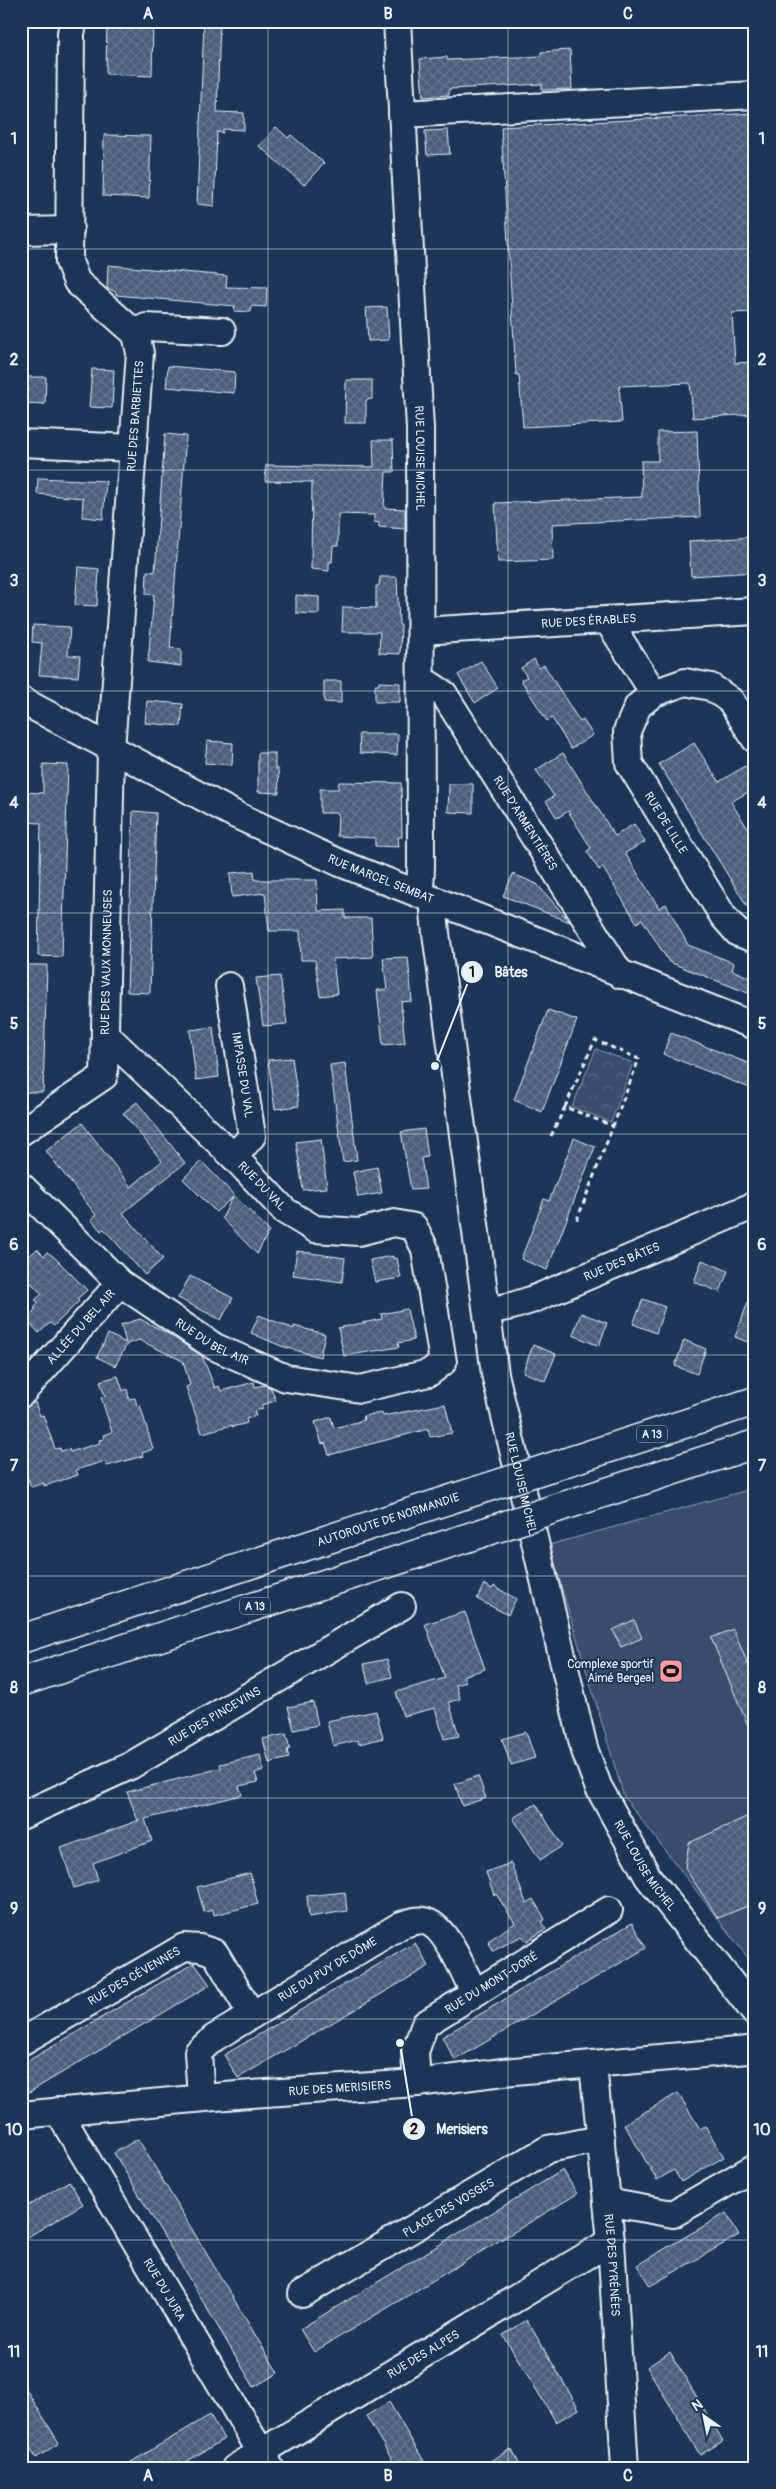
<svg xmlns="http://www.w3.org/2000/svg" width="776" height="2489" font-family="Pangolin,sans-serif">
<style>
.green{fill:#374d6c;stroke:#909fb2}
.park{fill:url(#park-crowns);stroke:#909fb2}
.building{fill:url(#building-cross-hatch);stroke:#e8f1f8}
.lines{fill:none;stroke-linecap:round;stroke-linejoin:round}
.minor-casing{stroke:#e8f1f8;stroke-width:30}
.highway-casing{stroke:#e8f1f8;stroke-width:31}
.path{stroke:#e8f1f8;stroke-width:3;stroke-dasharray:5 4;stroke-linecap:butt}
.minor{stroke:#1d3557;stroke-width:26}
.highway{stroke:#1d3557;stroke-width:28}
.highway-bridge-casing{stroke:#e8f1f8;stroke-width:31;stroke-linecap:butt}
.highway-bridge{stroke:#1d3557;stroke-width:28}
.grid{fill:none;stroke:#e8f1f8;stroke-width:1;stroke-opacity:0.55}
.labels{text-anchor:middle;stroke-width:4;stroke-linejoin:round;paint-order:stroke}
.shield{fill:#1d3557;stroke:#abb9c8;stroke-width:1}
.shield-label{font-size:11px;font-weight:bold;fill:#e8f1f8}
.street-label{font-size:12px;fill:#e8f1f8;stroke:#1d3557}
.poi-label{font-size:12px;fill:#e8f1f8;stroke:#1d3557;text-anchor:end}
.leader{fill:none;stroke:#e8f1f8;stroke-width:2}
.callout-dot{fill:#e8f1f8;stroke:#1d3557;stroke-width:2}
.mark-label{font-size:15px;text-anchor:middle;font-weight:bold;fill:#111}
.callout-label{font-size:14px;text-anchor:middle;font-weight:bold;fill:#e8f1f8;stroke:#1d3557;stroke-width:4;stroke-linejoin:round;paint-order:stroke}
.neatline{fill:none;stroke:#e8f1f8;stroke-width:2}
.grid-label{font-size:16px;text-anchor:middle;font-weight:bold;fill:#e8f1f8}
</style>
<defs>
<pattern id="park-crowns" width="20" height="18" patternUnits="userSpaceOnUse" patternTransform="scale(1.25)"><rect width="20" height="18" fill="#374d6c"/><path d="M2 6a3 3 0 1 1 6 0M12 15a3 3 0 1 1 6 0" fill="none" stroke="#546782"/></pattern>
<pattern id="building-cross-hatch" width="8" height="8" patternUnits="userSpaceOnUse" patternTransform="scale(1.25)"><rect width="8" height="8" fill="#495e7a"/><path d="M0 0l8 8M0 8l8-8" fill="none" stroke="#63768e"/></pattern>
</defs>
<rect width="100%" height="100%" fill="#1d3557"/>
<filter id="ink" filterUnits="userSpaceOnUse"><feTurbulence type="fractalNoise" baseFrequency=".02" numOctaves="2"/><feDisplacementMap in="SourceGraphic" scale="10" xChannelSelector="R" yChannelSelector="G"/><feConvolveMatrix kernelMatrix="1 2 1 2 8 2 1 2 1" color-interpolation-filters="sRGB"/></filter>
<g filter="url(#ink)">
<path class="green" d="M755,1488V1967L624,1797L549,1545Z"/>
<path class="park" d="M596,1049L633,1063L611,1122L572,1107Z"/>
<path class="building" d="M107,21H153L152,76L106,74Z
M204,21H220L217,112L244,113V130L223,129V133L217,132L214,206L197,204Z
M570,50L572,89L542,90V84L449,89V95L423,97L420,59L447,57V60L541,56V52Z
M755,113V312L732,313L735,363L755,362V414L693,418L690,383L619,386L622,422L523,427L519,375H516L501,127Z
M276,127L288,138L291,135L324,163L304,185L259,146Z
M448,130L450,154L427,155L425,131Z
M104,135L151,136L149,198L103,196Z
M108,265L227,276L226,287L267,288L266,307L251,306V312L234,311L235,306L116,295V292L107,288Z
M387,307L389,340L368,341L366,308Z
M168,366L235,372L234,393L166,387Z
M92,369L114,370L112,408L89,407Z
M21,377H46L45,404L21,403Z
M346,380H372V399L366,400V423H345Z
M697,431L700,517L552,524L553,560L498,562L495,503L642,497L641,461H658V432Z
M165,434L186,436L170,648L181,649V666L148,662L154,595L146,594L147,571L155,572Z
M373,440H393L394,472H386L384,508L405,509V529L379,527V523L374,522V515L338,514V546H333L332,562H329V571L311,569L312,482L265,481L266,465L374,467Z
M38,478L106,481L103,519L82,517L83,498L37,494Z
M755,537V572L691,576L689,541Z
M78,567L99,569L97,606L75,605Z
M380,577H397L399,625H401L400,654L379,653L380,632H342L343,607L376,608V586H379Z
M296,595L319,597V614L296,613Z
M33,625L70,627L68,655L80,656L78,677L39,675L42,643L32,642Z
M534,659L539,668L544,665L580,722L583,720L593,735L571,749L552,718L547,721L521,680L527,677L521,668Z
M481,661L498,688L475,703L458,675Z
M324,681H341V703L324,702Z
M379,682L400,683V702H375V685H379Z
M147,701L183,704L181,726L145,723Z
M359,734H398L397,755L360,753Z
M207,741L233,743L232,765L205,763Z
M694,743L719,782L745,766L755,781V788L731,802L755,840V919L659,764Z
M258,753H275V769H278L279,793L258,792Z
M563,753L615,836L634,824L645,842L625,853L659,908L666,904L688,945L734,963L732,970L753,979L748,993L669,962L642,919L637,923L603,868L599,870L593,861L587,851L591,848L568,811L557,818L546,801L554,796L536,770Z
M43,764L68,765L62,957L38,956L41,823L21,822V792L43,793Z
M339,782L401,783L402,837H398L399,847L375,846V838L337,836L338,813H320V789H338Z
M449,784H473V813L448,812Z
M133,811L156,813L150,993L127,992Z
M254,871L255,880H317L318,911L345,910V918H371L373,957L333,959L337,994L320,996L315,960H301L300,931H269L265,893L232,897L230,873Z
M513,874L537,884L570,922L503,896Z
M408,957L412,1001L401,1002L405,1043L383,1045L377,990H387L383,958Z
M24,965H47L43,1092H21Z
M280,976L287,1024L263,1026L256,978Z
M548,1010L577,1020L542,1112L514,1100Z
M213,1027L219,1077L196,1080L190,1030Z
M671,1033L755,1066V1090L663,1054Z
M292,1058L299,1106L275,1109L268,1060Z
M345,1063L357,1160L343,1162L330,1065Z
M137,1102L185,1163L123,1213L163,1259L145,1275L104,1229L101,1231L91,1219L96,1215L46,1151L82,1123L131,1187L162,1161L123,1113Z
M424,1129L428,1157L421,1158L426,1189L411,1190L401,1132Z
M574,1138L595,1147L547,1270L521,1259L544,1199L549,1201Z
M321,1139L327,1188L303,1190L296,1142Z
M201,1161L269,1231L257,1254L222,1218L233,1197L216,1212L183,1179Z
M377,1167L382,1193L358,1197L353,1172Z
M37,1249L44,1256L47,1252L54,1257L87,1290L77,1299L79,1301L54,1326L50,1323L39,1333L26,1319L36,1309L34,1308L39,1303L35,1300L42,1294L21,1273V1264Z
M297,1251L345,1258L342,1282L293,1275Z
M393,1256V1259L397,1258L401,1278L375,1282L370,1260Z
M702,1260L728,1271L720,1292L694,1282Z
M190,1276L233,1298L221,1320L178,1298Z
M753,1289H755V1345L735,1337Z
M643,1299L665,1307L656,1333L633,1324Z
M407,1309L414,1340L398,1343L399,1347L344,1356L338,1328L382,1319L381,1314Z
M581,1313L607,1323L599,1346L573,1335Z
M259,1315L294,1329V1326L325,1334L320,1357L281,1346L251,1333Z
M140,1319L167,1333L202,1356L215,1388L219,1386L221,1391L254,1382L255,1387L264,1385L271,1388L276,1401L261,1405L263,1409L254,1411L256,1416L246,1419L247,1423L232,1427V1425L202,1433L186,1387L190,1385L183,1361L139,1340L127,1344L115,1366L97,1357L108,1334L126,1343L121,1325Z
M684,1340L706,1349L697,1374L675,1366Z
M533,1345L556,1354L545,1381L523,1372Z
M118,1376L123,1391L127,1389L129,1399L135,1398L137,1406L140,1405L153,1449L142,1453L143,1456L107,1466L105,1461L76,1470L78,1475L44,1486V1483L31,1487L21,1460V1409L35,1402L40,1416L43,1415L55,1449L60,1448L61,1451L69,1449L70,1452L100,1443L99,1440L104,1439L103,1435L112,1432L101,1397L105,1396L100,1381Z
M445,1404L452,1433L430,1437L428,1429L329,1455L325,1443L322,1444L315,1422L331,1417L334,1428L364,1420L363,1416L382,1413L383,1416Z
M484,1584L492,1589L494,1586L516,1599L508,1615L477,1599Z
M465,1612L485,1669L463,1676L466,1682L456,1685L460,1699L449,1702L459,1736L444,1739L435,1708L403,1716L396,1692L445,1678L425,1624Z
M634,1620L642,1638L621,1647L613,1630Z
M733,1629L755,1681V1742L711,1638Z
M387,1659L392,1677L368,1683L364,1664Z
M313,1702L318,1725L294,1730L288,1707Z
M376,1711L383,1738L359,1744L358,1740L333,1746L327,1721Z
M526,1732L535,1758L511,1765L502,1739Z
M286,1734L290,1749L287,1750L289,1758L269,1763L263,1739Z
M260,1755L264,1771L255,1773L258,1782L239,1786L242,1795L145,1819L152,1841L93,1863L98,1880L74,1888L61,1848L140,1820L138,1821L127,1792L221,1768L220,1764Z
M478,1776L486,1798L462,1806L455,1784Z
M536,1804L562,1846L540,1860L513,1818Z
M755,1813V1903L718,1918L685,1868L689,1843Z
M511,1863L526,1903L533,1899L545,1919L541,1922L546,1929L527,1941L522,1936L493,1951L488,1941L515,1923L496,1894L494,1895L486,1872Z
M250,1873L258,1904L214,1915L213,1910L204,1912L197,1887Z
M345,1892L347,1911L309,1917L307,1896Z
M632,1923L646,1948L455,2060L442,2037Z
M415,1943L429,1966L238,2078L224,2055Z
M194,1963L210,1985L21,2097V2065Z
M678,2093L700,2129L705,2126L724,2157L681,2182L674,2170L657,2180L624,2124Z
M138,2139L278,2373L254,2387L114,2153Z
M563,2170L577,2194L314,2352L300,2329Z
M69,2181L83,2204L21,2241V2210Z
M726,2213L739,2235L650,2286L637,2265Z
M527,2320L579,2409L556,2422L503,2335Z
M670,2352L723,2441L700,2455L647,2367Z
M21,2381L59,2443L36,2458L21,2433Z
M389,2402L428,2468H397L366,2416Z
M210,2415L224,2439L176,2468H121Z
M511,2449L522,2468H478Z"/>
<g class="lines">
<g class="minor-casing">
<g id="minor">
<path id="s1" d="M397,21L420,428L421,866L420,894"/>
<path d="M402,114L755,95"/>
<path d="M21,231L70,230"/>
<path d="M136,334L146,327L222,331"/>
<path d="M21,443L133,448"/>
<path d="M608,621L654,693"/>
<path id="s2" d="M421,631L755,611"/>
<path id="s3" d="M421,682L429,684L444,694L621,975"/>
<path id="s4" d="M21,700L236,815L340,863L755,1026"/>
<path id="s5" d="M755,739L731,701L711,687L685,682L654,693L638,706L627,731L629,763L723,916L738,933L755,939"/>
<path id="s6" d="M437,901L434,912L436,933L495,1374L584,1748L598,1786L648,1877L755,2013"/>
<path id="s7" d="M229,986L252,1136L234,1157"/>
<path id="s8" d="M21,1132L104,1076L111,749L140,353L136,334L77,282L69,262L71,33L74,21"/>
<path id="s9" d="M21,1186L120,1283L215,1347L286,1378L360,1389L429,1373L443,1362L425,1249L414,1227L394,1223L359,1232L315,1229L285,1211L234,1157L105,1034"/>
<path id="s10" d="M487,1311L512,1306L534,1299L755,1205"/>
<path id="s11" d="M21,1394L120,1283"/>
<path id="s12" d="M21,1816L130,1766L402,1606"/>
<path id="s13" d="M21,2042L184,1947L200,1948L215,1953L252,2015"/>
<path id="s14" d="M593,2065L611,2241L625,2468"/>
<path id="s15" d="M417,2083L415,2052L425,2024L609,1910"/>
<path id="s16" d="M201,2098L198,2052L214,2038L401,1925C409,1923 416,1919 424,1921C446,1925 464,1973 474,1992"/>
<path id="s17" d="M58,2111L270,2467"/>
<path id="s18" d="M21,2115L237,2095L417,2083L503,2072L748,2050"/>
<path d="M607,2202L673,2214L755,2167"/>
<path id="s19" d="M302,2294L548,2149L601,2139"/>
<path id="s20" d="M235,2468L611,2241"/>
</g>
</g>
<g class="highway-casing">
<g id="highway">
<path d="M548,1468L755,1401"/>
<path d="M554,1509L755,1444"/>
<path id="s21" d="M21,1639L479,1490"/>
<path d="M21,1682L488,1531"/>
</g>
</g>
<path class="path" d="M565,1107L595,1040L639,1059L613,1126
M551,1136L565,1107L613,1126L577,1220"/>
<use href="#minor" class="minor"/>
<use href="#highway" class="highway"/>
<g class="highway-bridge-casing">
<path id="highway-bridge" d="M479,1490L548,1468
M488,1531L554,1509"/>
</g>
<use href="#highway-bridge" class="highway-bridge"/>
</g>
</g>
<path class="grid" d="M268,21V2468M508,21V2468M21,249H755M21,470H755M21,691H755M21,913H755M21,1134H755M21,1355H755M21,1576H755M21,1798H755M21,2019H755M21,2240H755"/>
<defs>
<g id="stadium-square" transform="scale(1.25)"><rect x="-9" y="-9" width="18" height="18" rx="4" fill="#ff9aa2" stroke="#1d3557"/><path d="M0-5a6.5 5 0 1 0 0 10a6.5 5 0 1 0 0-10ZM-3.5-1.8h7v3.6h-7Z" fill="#111"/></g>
</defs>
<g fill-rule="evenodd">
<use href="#stadium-square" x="671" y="1671"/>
</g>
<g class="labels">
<g class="shield">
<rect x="637" y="1425.5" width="30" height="17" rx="4"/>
<rect x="240" y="1597.5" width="30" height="17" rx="4"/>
</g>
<g class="shield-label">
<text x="652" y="1438">A 13</text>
<text x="255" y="1610">A 13</text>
</g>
<g class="street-label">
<text dy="4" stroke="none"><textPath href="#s8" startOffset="761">RUE DES BARBIETTES</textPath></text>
<text dy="4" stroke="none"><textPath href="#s1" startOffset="438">RUE LOUISE MICHEL</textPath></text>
<text dy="4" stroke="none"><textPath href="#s2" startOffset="168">RUE DES ÉRABLES</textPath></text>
<text dy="4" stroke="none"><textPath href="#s3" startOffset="179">RUE D'ARMENTIÈRES</textPath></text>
<text dy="4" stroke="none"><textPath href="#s5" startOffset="279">RUE DE LILLE</textPath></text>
<text dy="4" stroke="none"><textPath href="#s4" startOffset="402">RUE MARCEL SEMBAT</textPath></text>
<text dy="4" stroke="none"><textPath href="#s8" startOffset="214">RUE DES VAUX MONNEUSES</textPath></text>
<text dy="4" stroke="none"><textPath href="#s7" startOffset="90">IMPASSE DU VAL</textPath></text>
<text transform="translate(262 1186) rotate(46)" y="4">RUE DU VAL</text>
<text dy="4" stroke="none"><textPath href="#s10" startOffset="144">RUE DES BÂTES</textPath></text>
<text dy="4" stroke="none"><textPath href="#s11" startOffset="90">ALLÉE DU BEL AIR</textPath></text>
<text dy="4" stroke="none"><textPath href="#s9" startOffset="248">RUE DU BEL AIR</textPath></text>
<text dy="4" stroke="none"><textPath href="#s6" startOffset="590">RUE LOUISE MICHEL</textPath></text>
<text dy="4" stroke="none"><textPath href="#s21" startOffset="386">AUTOROUTE DE NORMANDIE</textPath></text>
<text dy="4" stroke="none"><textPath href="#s12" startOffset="218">RUE DES PINCEVINS</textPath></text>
<text dy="4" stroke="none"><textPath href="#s6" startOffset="995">RUE LOUISE MICHEL</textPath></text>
<text dy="4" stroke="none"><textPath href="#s16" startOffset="200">RUE DU PUY DE DÔME</textPath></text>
<text dy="4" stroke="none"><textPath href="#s13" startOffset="131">RUE DES CÉVENNES</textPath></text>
<text dy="4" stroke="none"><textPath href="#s15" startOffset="139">RUE DU MONT-DORÉ</textPath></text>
<text dy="4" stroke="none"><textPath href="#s18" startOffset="320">RUE DES MERISIERS</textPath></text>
<text dy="4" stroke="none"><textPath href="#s19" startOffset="170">PLACE DES VOSGES</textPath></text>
<text dy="4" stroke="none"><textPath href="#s14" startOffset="201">RUE DES PYRÉNÉES</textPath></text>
<text dy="4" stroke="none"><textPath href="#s17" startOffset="208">RUE DU JURA</textPath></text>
<text dy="4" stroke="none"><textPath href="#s20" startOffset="220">RUE DES ALPES</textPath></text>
</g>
<g class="poi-label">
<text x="654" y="1668">Complexe sportif<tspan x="654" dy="14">Aimé Bergeal</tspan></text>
</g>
</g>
<path class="leader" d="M435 1066L472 972M400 2043L414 2129"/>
<g class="callout-dot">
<circle cx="435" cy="1066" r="5"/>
<circle cx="400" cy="2043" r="5"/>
<circle cx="472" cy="972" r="12"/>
<circle cx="414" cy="2129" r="12"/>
</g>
<g class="mark-label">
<text x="472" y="977">1</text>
<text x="414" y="2134">2</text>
</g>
<g class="callout-label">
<text x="511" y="977">Bâtes</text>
<text x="462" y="2134">Merisiers</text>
</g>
<rect width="776" height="2489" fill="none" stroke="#1d3557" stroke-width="55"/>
<g transform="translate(704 2416) rotate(327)" stroke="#1d3557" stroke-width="4" paint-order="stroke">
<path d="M0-4L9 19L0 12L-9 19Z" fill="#e8f1f8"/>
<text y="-8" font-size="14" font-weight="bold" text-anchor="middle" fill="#e8f1f8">N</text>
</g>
<rect x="28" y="28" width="720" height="2434" class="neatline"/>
<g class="grid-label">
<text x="148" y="19">A</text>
<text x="388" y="19">B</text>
<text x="628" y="19">C</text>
<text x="14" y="144">1</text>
<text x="762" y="144">1</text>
<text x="14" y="365">2</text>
<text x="762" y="365">2</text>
<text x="14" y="586">3</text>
<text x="762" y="586">3</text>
<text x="14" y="808">4</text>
<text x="762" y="808">4</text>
<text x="14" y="1029">5</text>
<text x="762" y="1029">5</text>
<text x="14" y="1250">6</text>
<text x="762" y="1250">6</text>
<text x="14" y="1471">7</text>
<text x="762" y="1471">7</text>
<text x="14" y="1693">8</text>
<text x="762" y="1693">8</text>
<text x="14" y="1914">9</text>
<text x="762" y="1914">9</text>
<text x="14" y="2135">10</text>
<text x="762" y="2135">10</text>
<text x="14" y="2357">11</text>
<text x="762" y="2357">11</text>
<text x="148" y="2481">A</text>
<text x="388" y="2481">B</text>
<text x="628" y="2481">C</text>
</g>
</svg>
